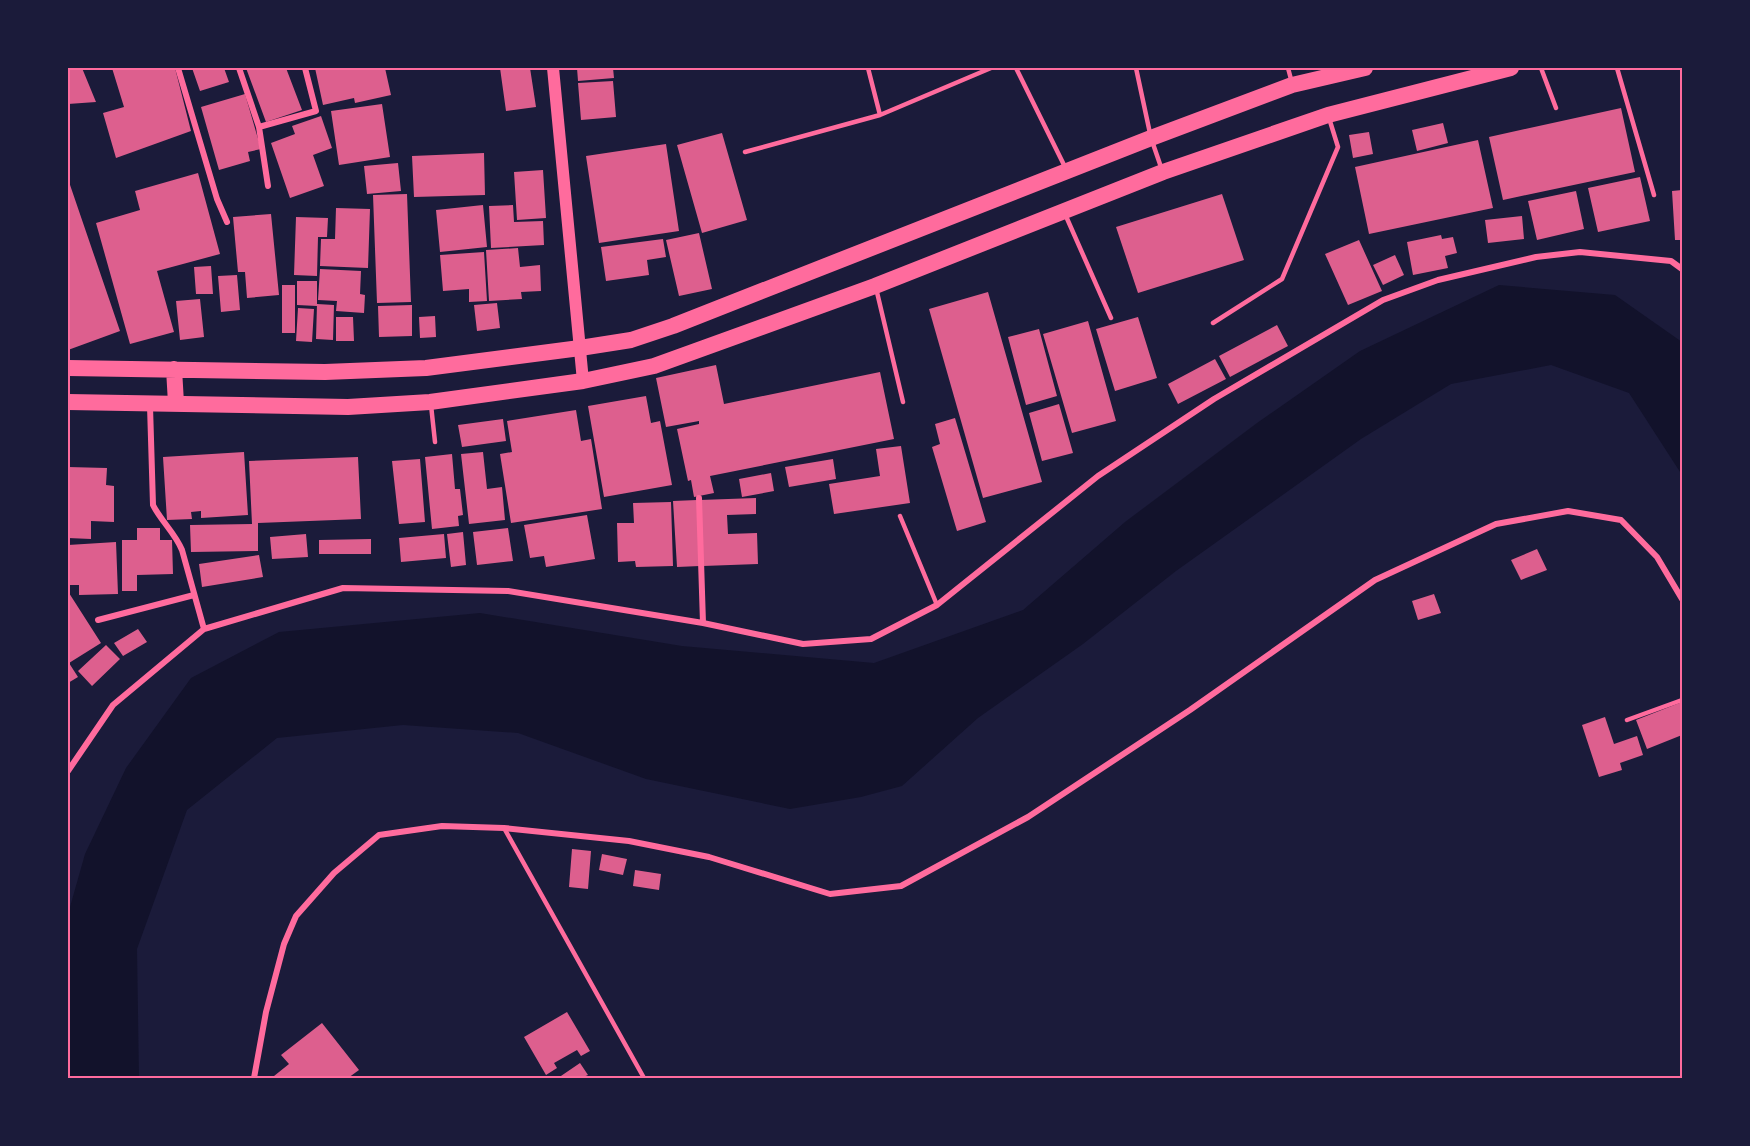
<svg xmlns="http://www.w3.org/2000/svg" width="1750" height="1146" font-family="'Fira Sans',sans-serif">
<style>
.water{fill:#12122b}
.building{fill:#dd5f8e}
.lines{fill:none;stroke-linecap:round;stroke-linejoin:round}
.service{stroke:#ff6b9d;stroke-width:4.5}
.minor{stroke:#ff6b9d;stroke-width:6}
.secondary{stroke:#ff6b9d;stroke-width:12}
.trunk{stroke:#ff6b9d;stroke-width:16}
.neatline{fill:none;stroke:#ff6b9d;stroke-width:2}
</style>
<rect width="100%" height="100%" fill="#1b1b3a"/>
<path class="water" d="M1499,285L1615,295L1682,342V475L1629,393L1551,365L1451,384L1361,439L1176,571L1083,644L978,718L902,786L861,797L790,809L646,779L518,733L403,725L277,738L187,810L137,949L139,1078H68V914L85,854L126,768L191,678L279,632L480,613L682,646L874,663L1023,610L1125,522L1257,423L1360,351Z"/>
<path class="building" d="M68,68H82L96,102L68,104Z
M112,68H175L191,131L116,158L103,113L124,107Z
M192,68H224L229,82L200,91Z
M246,68H286L302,110L266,122Z
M315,68H385L391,95L355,103L354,98L323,105Z
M500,68H530L536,107L506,111Z
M577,68H613L614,78L578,81Z
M613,81L616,117L581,120L578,83Z
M245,94L261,149L248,152L250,161L219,170L201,107Z
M382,104L390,157L339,165L331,111Z
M1621,108L1635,172L1503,200L1489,137Z
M321,116L332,148L313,155L324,186L290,198L271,143L295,134L292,126Z
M1443,123L1448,143L1417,151L1412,130Z
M1369,132L1373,154L1353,158L1349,135Z
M722,133L747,220L702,233L677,145Z
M1478,140L1493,208L1369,234L1355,167Z
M666,144L679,231L599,243L586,156Z
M484,153L485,195L414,197L412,156Z
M398,163L401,191L367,194L364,166Z
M543,170L546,218L517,220L514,172Z
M198,173L220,254L157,271L174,332L130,344L96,223L140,210L135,191Z
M1640,177L1650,221L1598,232L1588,188Z
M68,179L120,331L68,350Z
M1682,190V240H1675L1672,191Z
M1576,191L1584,229L1537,240L1528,201Z
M407,194L411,302L377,303L373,195Z
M1222,194L1244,260L1138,293L1116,227Z
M483,205L487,247L440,252L436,210Z
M513,205L514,222L543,221L544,245L491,248L489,206Z
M336,208L370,209L368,268L320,266L321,239H335Z
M271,214L279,295L247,298L245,272H238L233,217Z
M1522,216L1524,239L1488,243L1485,220Z
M296,217L328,218L327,237H318L317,276L294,275Z
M699,233L712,289L679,296L666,240Z
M1441,235L1442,239L1453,237L1457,253L1445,256L1448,268L1413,275L1407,242Z
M663,239L666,257L647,260L649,275L606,281L601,247Z
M1359,240L1382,291L1348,305L1325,254Z
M518,248L520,267L540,265L541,291L521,292L522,299L489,301L486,250Z
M484,252L487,301L469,302V289L443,291L440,255Z
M1395,255L1404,275L1383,285L1373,265Z
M211,266L213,294H196L194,267Z
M320,269L361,271L360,294L365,295L364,313L336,311L337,301L318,300Z
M237,275L240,310L221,312L218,276Z
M297,281H317V306L297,305Z
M282,285H295V333H282Z
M988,292L1042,482L983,498L929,309Z
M200,299L204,337L180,340L176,301Z
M497,303L500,328L477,331L474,305Z
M317,304L334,305L333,340L316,339Z
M412,305V336L379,337L378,306Z
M298,308L314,309L312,342L296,341Z
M435,316L436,337L420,338L419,317Z
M336,317H353L354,341H336Z
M1138,317L1157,378L1115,391L1096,329Z
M1088,321L1116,421L1072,433L1043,334Z
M1277,325L1288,346L1230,377L1219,356Z
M1039,329L1057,396L1026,405L1008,337Z
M1215,359L1226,379L1178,404L1168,384Z
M716,365L724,404L880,372L894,439L710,476L714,493L694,497L691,480L688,481L677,429L699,424V421L666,427L656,378Z
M646,396L651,423L660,421L672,485L604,497L588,406Z
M1059,404L1073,453L1042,461L1029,413Z
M576,410L581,441L591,439L602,509L511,523L500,454L512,452L507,421Z
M955,418L986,522L957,531L932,447L940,444L935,424Z
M503,419L506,441L462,447L458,425Z
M901,446L910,503L834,514L829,484L880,476L876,449Z
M244,452L248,515L201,518V511L191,512L192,519L167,520L163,457Z
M483,452L487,489L502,487L505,520L469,524L461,454Z
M452,454L455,489H460L463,515L458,516L459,526L432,529L425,457Z
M358,457L361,519L258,523V551L191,552L190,525L252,524L249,461Z
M420,459L425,522L399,524L392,461Z
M833,459L836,479L789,487L785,467Z
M68,467L107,468L106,485L114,486V522L91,521V539L68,538Z
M771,473L774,491L742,497L739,479Z
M756,498V514L727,515L728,534L757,533L758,564L703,566L700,500Z
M697,500L700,566L677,567L673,501Z
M671,502L673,566L636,567L635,561L618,562L617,523H634L633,503Z
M587,515L595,559L546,567L544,556L530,558L524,525Z
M137,528H160V540H172L173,574L137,575V591H122V540H137Z
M508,528L513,561L477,565L473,532Z
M463,532L466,565L451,567L447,534Z
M306,534L308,557L272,559L270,537Z
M444,534L446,558L401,562L399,538Z
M371,539V554H319V540Z
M116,542L118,594L79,595V585H68V545Z
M1537,549L1547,570L1521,580L1511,560Z
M259,555L263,577L202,587L199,564Z
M69,593L101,643L69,663L78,677L68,683Z
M1434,594L1441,613L1418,620L1412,601Z
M138,629L147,642L123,656L114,643Z
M106,645L120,659L92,686L78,671Z
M1682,702V735L1647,749L1636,720Z
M1605,717L1614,744L1637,736L1643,755L1620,763L1622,770L1599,777L1582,725Z
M572,849L591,851L588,889L569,887Z
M602,854L627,859L623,875L599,870Z
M635,870L661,874L659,890L633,886Z
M567,1012L590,1051L581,1056L577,1050L554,1063L557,1068L546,1075L524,1037Z
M322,1023L359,1070L348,1078H275L274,1076L289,1064L281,1055Z
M580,1063L588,1075L581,1078H558Z"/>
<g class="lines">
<path class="service" d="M868,68L880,115
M1016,68L1065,167
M1136,68L1151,138L1162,170
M1288,68L1292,83
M1541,68L1556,108
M1617,68L1654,195
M745,152L880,115L991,68
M1065,214L1111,318
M876,288L903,402
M1213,323L1282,279L1338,147L1329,118
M431,405L435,442
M900,516L937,605
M1627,720L1682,700
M504,828L644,1078"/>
<path class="minor" d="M178,68L217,199L227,222
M239,68L259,127L268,186
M259,127L316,111L305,68
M150,406L153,505C161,521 175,533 182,550L204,629
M699,498L703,623
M98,620L194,595
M68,771L113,705L204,629L343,588L508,591L703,623L803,644L871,639L937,605L1098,476L1214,399L1383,300L1438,280L1536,257L1580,252L1671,261L1682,269
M254,1078L266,1012L284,944L296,916L334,873L379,835L442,826L504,828L629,841L709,857L830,894L901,886L1028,817L1190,710L1375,580L1496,524L1568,511L1621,520L1657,557L1682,599"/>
<path class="secondary" d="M553,68L583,381"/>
<path class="trunk" d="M68,368L325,372L426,368L580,348L631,340L673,326L1151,138L1292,85L1365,68
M174,369L176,403
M68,402L348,407L430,402L583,381L654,366L875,286L1163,172L1328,115L1511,68"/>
</g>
<rect width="1750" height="1146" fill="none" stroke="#1b1b3a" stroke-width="138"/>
<rect x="69" y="69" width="1612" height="1008" class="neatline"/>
</svg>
